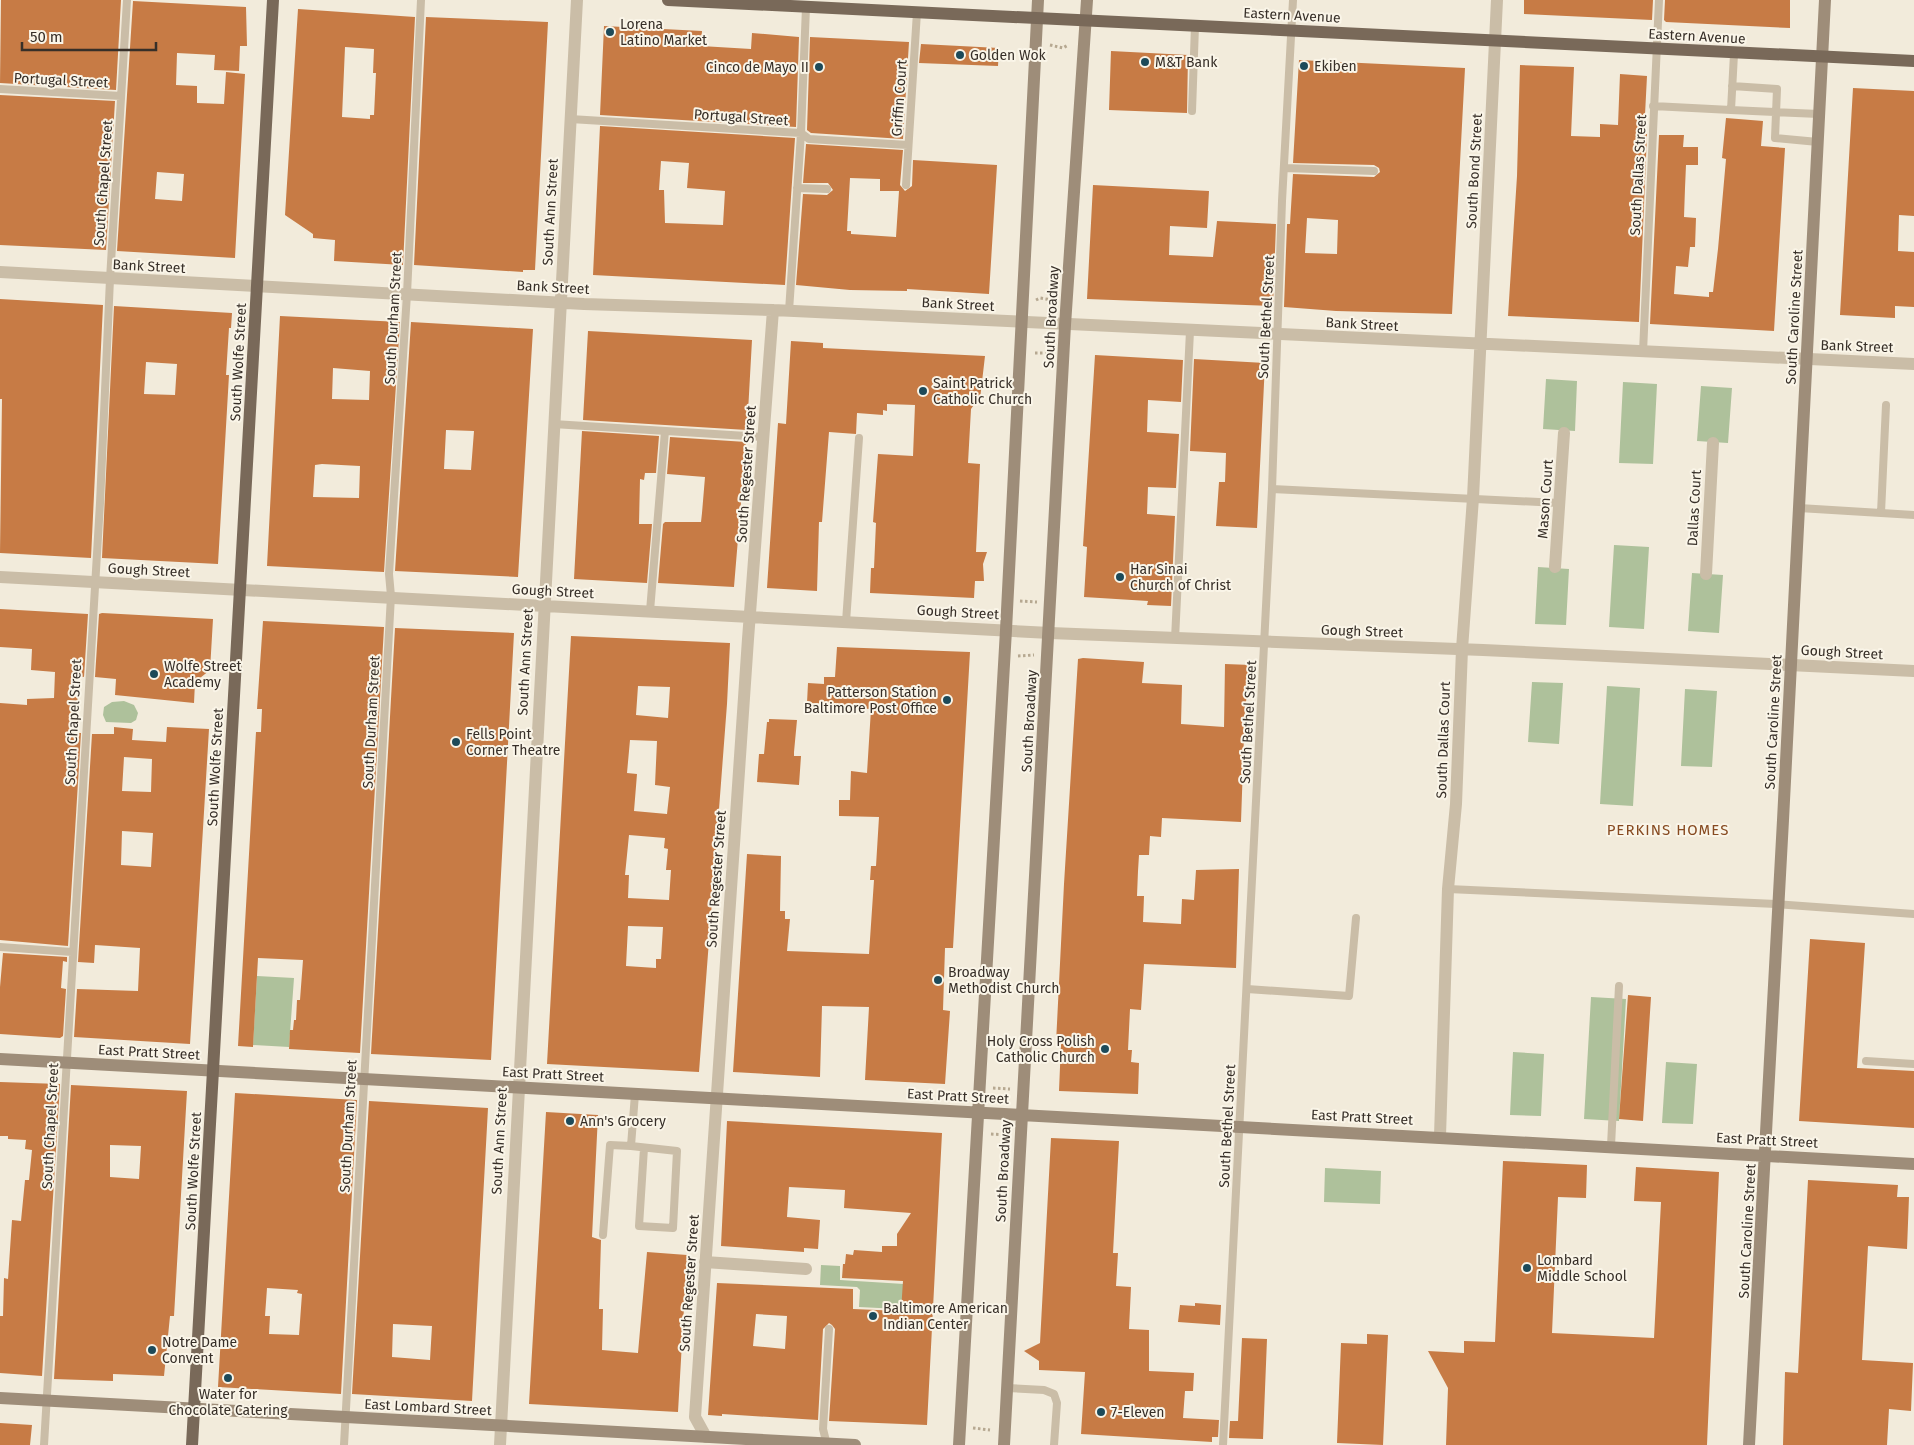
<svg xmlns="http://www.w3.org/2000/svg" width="1914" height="1445" font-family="'Fira Sans',sans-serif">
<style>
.green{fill:#aec19b}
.building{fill:#c77b45;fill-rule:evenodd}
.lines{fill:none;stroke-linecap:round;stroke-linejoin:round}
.path{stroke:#b6a891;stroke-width:3;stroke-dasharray:2.5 2.5;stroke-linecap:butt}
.lane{stroke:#cabda7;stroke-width:8}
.street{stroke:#cabda7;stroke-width:12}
.secondary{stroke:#9e8d79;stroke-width:12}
.primary{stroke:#796959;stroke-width:12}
.poi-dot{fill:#1d4a59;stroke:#faf5e8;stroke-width:2}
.labels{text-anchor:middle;stroke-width:4;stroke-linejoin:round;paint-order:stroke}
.street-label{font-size:14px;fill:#372f28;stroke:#faf5e8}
.poi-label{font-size:14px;fill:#372f28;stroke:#faf5e8;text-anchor:start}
.neighbourhood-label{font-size:15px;letter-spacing:1px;fill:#874a20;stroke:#faf5e8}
</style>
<rect width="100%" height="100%" fill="#f2ebdb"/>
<path class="green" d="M1546,379L1577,381L1575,431L1543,429Z
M1623,382L1657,384L1653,464L1619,463Z
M1701,386L1732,388L1728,443L1697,441Z
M1614,545L1649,547L1644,629L1609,627Z
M1538,567L1569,569L1566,625L1535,624Z
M1692,573L1723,575L1719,633L1688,631Z
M1532,682L1563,683L1559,744L1528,742Z
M1607,686L1640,688L1633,806L1600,804Z
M1685,689L1717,691L1712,767L1681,766Z
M124,701L134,705L138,713L136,720L131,723L106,722L103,715L104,707L112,702Z
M257,976L294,978L289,1047L253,1045Z
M1591,997L1626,999L1619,1121L1584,1119Z
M1513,1052L1544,1054L1541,1116L1510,1115Z
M1666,1062L1697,1064L1693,1124L1662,1123Z
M1325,1168L1381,1171L1380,1204L1324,1202Z
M821,1265L840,1266V1280L904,1284L932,1303L899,1301V1309L859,1307L860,1290L857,1287L820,1285Z"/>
<path class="building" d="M1,0H121L116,90L0,83Z
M1524,0H1653L1652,20L1524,14Z
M1665,0H1790V28L1666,22L1664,20Z
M133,1L246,7L247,46H240L239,71L214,70L215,55L177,53L176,85L197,86V103L224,104L226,72L245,74L235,258L117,251ZM157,172L184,174L182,201L155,199Z
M298,9L415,17L403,265L334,261L335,240L313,238V234L285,215ZM345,47L374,49L373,73H376L374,115H370V119L342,117Z
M426,17L548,22L535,270H523V272L414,265Z
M604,26L702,31L701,46L751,49L752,33L799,37L796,127L600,115Z
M810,37L909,42L903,139L811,133L807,130Z
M921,44L999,48L998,66L919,63Z
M1111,51L1188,55L1187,113L1109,110Z
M1299,60L1465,68L1452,314L1336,311L1284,307L1287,224H1290L1293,174L1374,177L1380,172L1379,168L1374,165L1293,163ZM1307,218L1338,220L1337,254L1305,253Z
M1520,65L1574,67L1571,136L1600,137V124L1618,125L1620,74L1647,76L1644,134H1647L1639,322L1508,316L1517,176Z
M1853,88L1914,91V216L1899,215L1898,251L1914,252V307L1895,306V318L1840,315Z
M0,95L115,101L106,250L0,245Z
M1726,118L1763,121L1761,146L1785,148L1774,331L1650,324L1659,135H1684L1683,147H1698V165H1686L1685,188L1684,217L1696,218L1695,247H1690L1688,267L1676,266L1674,294L1709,297V292H1713L1718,249L1726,159L1722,158Z
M600,126L795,138L785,285L593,275ZM661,161L689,163L687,188L725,191L723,225L665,223L664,190H659Z
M806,144L903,150L900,185L905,191L912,186L913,160L997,165L989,294L907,289V291L850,290L796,285L803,194L827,195L833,190L828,183H803ZM850,178L880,179V191H899L896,237L851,234V231H847Z
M1093,185L1209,191L1207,228L1170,226L1169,255L1213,257L1217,221L1276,224L1273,306L1087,299Z
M0,299L103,305L91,558L0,553L2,399H0Z
M114,306L232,313L231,328H229L226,375H229L218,564L102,558ZM146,362L177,364L175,395L144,394Z
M280,316L400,322L384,572L267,566ZM333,368L370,371L369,400L332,399ZM322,464L360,466L359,498L313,497L315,465Z
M411,322L533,329L518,577L395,571ZM446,430L474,431L471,470L444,469Z
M588,331L752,340L747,430L583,420Z
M791,341L823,343V348L985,356L980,399H978L971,409L968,463L980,464L976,552H987L983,564L984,581H975L974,598L870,593L871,568H874L876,523L873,522L878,454L913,456L915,405L887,404V411L883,410V415L857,413L856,434L829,432L822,522H819L817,591L767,588L778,423L786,424Z
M1095,355L1183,360L1181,402L1148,400L1147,432L1179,434L1176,488L1148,487L1147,514L1175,516L1171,606L1147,605L1148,601L1084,597L1087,547L1083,546Z
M1194,359L1265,363L1257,528L1216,526L1219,482H1225L1226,453L1190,451Z
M582,431L659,436L656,473H645L644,480L640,479L639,524H652L647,583L574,579Z
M670,437L746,442L734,587L658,583L663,524L665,522H701L702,513L705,477L667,474Z
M0,609L88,614L84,677L80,676L77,713V733H81L68,946L0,940V703L27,705V699L54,698L55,672L31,670L32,649L0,647Z
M102,613L213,619L210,670L195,682L194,703L115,695L116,679L95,677L99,614Z
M263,621L384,627L360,1053L289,1049L290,1030H293L294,1020H296L297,1000H300L303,960L258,958L253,1047L238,1046L256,732H261L262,709H257Z
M395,628L514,633L491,1060L371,1054Z
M571,636L730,643L727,704L699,1072L547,1064ZM638,686L670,687L668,718L636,715ZM630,740L657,741L655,785L670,787L667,814L634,811L637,774L627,773ZM629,835L665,838L664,848L668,849L666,870H671L669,900L628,898L629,875H625ZM628,926L663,927L661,959H656V968L626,966Z
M837,647L970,652L953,948H945L943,1010L950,1011L945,1084L865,1080L869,1007L822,1006L820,1077L733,1072L747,854L781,856L780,911H785V919H790L787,951L869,954L874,880H870L871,866H876L879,817L839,816V800H850L851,771L867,773L871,709L833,707V704L807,703L808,683L824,684V677H835Z
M1083,658L1144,662L1142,683L1182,685L1181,724L1224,727L1225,664L1251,665L1250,696H1247L1245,707L1241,822L1162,818L1161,837L1150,836L1149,855H1139L1138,871L1137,896H1144L1143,922L1181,924L1182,899L1194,900L1196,870L1239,869L1236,968L1144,964L1141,1010L1130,1009L1128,1050H1132L1131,1062L1139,1063L1138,1094L1059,1091L1061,1043H1056L1064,884L1078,659Z
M769,719L797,720L794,752V756H801L799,785L757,782L759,754H764L767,722H769Z
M114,727L133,729L132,740L166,742L167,727L209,729L190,1044L74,1037L77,989L138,991L140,948L95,945L94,963L78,962L92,734H114ZM124,757L152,759L151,792L122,791ZM122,831L153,833L151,867L121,865Z
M1810,939L1865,943L1857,1068L1914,1071V1128L1799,1121Z
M3,953L67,957V962L63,961L61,988L66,989L63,1036L60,1038L0,1034V987Z
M1628,995L1651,997L1643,1121L1619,1119Z
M0,1082L60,1084L42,1376L0,1373V1316H3L4,1278L8,1279L12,1220L21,1221L25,1180H29L32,1150L25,1149L26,1140L8,1139V1136H0Z
M71,1085L187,1091L174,1316H170L164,1376L113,1374V1381L54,1379ZM110,1145L141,1146L139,1179L110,1177Z
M235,1093L357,1100L341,1394L218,1387ZM267,1288L298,1290L297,1293L302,1294L299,1335L269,1334L270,1316H265Z
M369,1101L488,1108L472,1401L352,1394ZM393,1324L432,1326L430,1360L392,1357Z
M546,1112L598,1115L592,1237L601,1240L599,1309H603L602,1350L638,1353L647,1252L687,1255L678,1412L529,1404Z
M727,1121L942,1133L927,1425L829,1421L835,1329L832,1325L829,1323L823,1329L818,1420L722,1414V1416L708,1415L717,1283L853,1289V1309L901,1311L903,1281L842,1278L843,1264H845L846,1254L853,1255L854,1250L882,1252V1246H897V1234L911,1213L844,1208L845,1190L789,1187L787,1217L820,1220L818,1249L804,1248V1252L721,1246ZM756,1314L787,1316L785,1349L753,1346Z
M1051,1138L1119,1141L1113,1253H1118L1116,1286L1131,1287L1129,1329L1149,1330V1371L1194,1373L1193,1391H1185L1183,1418L1219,1420L1218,1437H1212V1442L1081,1434L1085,1372L1039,1370V1361L1024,1351L1040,1343Z
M1503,1161L1587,1165L1586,1198L1558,1197L1552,1333L1654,1338L1661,1202L1634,1201L1636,1167L1719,1172L1707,1445H1446L1448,1388L1428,1351L1464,1353V1341L1495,1342Z
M1808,1180L1898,1185L1897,1197H1909L1907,1249L1868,1246L1862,1360L1913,1363L1911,1411L1889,1409L1887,1445H1783L1785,1372L1798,1373Z
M1195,1303L1221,1305L1220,1325L1178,1322L1180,1305L1195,1306Z
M1367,1334L1388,1335L1383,1445L1337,1443L1341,1343L1367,1344Z
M1242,1338L1267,1339L1263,1439L1229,1438L1230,1421H1238Z
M0,1423L32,1425L30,1445H0Z"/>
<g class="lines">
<path class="path" d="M1050,45L1063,48L1068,45
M1036,300L1040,298L1052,300
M1035,353H1048
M1020,601L1037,602
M1018,656L1034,655
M993,1088L1010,1089
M991,1134L1007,1135
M973,1428L990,1430"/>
<path class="lane" d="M1732,86L1777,89L1775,138L1818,142
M0,89L121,96
M1653,106L1731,110L1734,54
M1731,110L1819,114
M1192,111L1195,26
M570,119L801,133L809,139L908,145
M1284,168L1374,171
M906,185L917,12
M797,188L827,189
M789,311L801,133L806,7
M1643,352L1659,0
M553,424L763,437
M1272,489L1559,503
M1799,508L1914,515
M1881,513L1886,405
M650,611L665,431
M846,622L859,438
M1175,639L1190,331
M1448,889L1776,904L1914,914
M0,947L72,952
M1247,989L1349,996L1356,918
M1866,1061L1914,1064
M635,1094L631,1146L677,1151L673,1228L639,1226L644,1148
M1611,1146L1619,986
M603,1235L610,1145L631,1146
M1007,1388L1044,1390L1054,1394L1057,1403L1054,1445
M44,1445L100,503L110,279L127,0
M344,1445L391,596L389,574L407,294L421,0
M827,1445L823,1429L829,1329
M1223,1445L1272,489L1282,201L1293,0"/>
<path class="street" d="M0,272L584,304L773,310L1914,364
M1555,567L1564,433
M1706,574L1713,443
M0,577L1050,633L1483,650L1914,671
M1440,1136L1448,889L1456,804L1462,649L1473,498L1497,0
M705,1262L806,1269
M706,1437L695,1417L748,639L773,310
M500,1445L577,0"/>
<path class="secondary" d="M0,1059L1914,1164
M0,1398L855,1445
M959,1445L1006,630L1038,0
M1004,1445L1065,325L1087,0
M1749,1445L1783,820L1825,0"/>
<path class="primary" d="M668,0L1914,61
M192,1445L273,0"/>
</g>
<g class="poi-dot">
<circle cx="610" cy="32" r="5"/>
<circle cx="960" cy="55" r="5"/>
<circle cx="1145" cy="62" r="5"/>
<circle cx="1304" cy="66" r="5"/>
<circle cx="819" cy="67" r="5"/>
<circle cx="923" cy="391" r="5"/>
<circle cx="1120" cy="577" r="5"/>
<circle cx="154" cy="674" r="5"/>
<circle cx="947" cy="700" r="5"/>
<circle cx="456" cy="742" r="5"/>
<circle cx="938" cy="980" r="5"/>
<circle cx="1105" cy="1049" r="5"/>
<circle cx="570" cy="1121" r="5"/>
<circle cx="1527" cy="1268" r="5"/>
<circle cx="873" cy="1316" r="5"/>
<circle cx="152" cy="1350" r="5"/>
<circle cx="228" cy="1378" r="5"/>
<circle cx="1101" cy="1412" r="5"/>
</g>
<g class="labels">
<g class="street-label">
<text transform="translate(1292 15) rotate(3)" y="5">Eastern Avenue</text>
<text transform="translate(1697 36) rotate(3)" y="5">Eastern Avenue</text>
<text transform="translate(61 80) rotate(3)" y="5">Portugal Street</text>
<text transform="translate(899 98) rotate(-86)" y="5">Griffin Court</text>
<text transform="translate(741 117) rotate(4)" y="5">Portugal Street</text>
<text transform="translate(1474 171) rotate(-87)" y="5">South Bond Street</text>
<text transform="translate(1638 175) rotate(-87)" y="5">South Dallas Street</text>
<text transform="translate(103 183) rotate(-86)" y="5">South Chapel Street</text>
<text transform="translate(550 212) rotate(-87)" y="5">South Ann Street</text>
<text transform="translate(149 266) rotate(3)" y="5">Bank Street</text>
<text transform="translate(553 287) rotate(3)" y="5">Bank Street</text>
<text transform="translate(958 304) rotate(3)" y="5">Bank Street</text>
<text transform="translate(1051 317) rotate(-87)" y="5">South Broadway</text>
<text transform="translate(1266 317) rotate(-87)" y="5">South Bethel Street</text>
<text transform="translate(1794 317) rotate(-87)" y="5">South Caroline Street</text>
<text transform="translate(393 318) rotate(-87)" y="5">South Durham Street</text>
<text transform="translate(1362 324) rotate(3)" y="5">Bank Street</text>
<text transform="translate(1857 346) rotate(2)" y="5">Bank Street</text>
<text transform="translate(238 362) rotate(-87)" y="5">South Wolfe Street</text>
<text transform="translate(746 474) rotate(-86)" y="5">South Regester Street</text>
<text transform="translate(1545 499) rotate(-86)" y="5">Mason Court</text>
<text transform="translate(1694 508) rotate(-87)" y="5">Dallas Court</text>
<text transform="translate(149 570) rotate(3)" y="5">Gough Street</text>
<text transform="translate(553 591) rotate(3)" y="5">Gough Street</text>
<text transform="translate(958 612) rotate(3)" y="5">Gough Street</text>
<text transform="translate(1362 631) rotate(2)" y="5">Gough Street</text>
<text transform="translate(1842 652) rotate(3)" y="5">Gough Street</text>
<text transform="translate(525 662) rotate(-87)" y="5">South Ann Street</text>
<text transform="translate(1029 721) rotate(-87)" y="5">South Broadway</text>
<text transform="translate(73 722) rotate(-87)" y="5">South Chapel Street</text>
<text transform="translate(371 722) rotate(-87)" y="5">South Durham Street</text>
<text transform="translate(1248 722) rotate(-87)" y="5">South Bethel Street</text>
<text transform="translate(1773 722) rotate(-87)" y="5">South Caroline Street</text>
<text transform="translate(1443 740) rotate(-88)" y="5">South Dallas Court</text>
<text transform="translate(215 767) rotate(-87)" y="5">South Wolfe Street</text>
<text transform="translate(716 879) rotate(-86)" y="5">South Regester Street</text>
<text transform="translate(149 1052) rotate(3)" y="5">East Pratt Street</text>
<text transform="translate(553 1074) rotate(3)" y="5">East Pratt Street</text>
<text transform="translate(958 1096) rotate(3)" y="5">East Pratt Street</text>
<text transform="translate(1362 1117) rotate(3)" y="5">East Pratt Street</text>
<text transform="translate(50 1126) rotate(-87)" y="5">South Chapel Street</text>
<text transform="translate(348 1126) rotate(-87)" y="5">South Durham Street</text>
<text transform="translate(1227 1126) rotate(-87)" y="5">South Bethel Street</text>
<text transform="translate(1767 1140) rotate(3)" y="5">East Pratt Street</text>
<text transform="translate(499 1141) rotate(-87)" y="5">South Ann Street</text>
<text transform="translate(193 1171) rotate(-87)" y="5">South Wolfe Street</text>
<text transform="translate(1003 1171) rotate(-87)" y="5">South Broadway</text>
<text transform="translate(1747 1231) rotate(-87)" y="5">South Caroline Street</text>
<text transform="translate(689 1283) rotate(-86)" y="5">South Regester Street</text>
<text transform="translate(428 1407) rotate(3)" y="5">East Lombard Street</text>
</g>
<g class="poi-label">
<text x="620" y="29">Lorena<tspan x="620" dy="16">Latino Market</tspan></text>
<text x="970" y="60">Golden Wok</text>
<text x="1155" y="67">M&amp;T Bank</text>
<text x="1314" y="71">Ekiben</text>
<text x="809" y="72" text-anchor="end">Cinco de Mayo II</text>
<text x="933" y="388">Saint Patrick<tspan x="933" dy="16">Catholic Church</tspan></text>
<text x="1130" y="574">Har Sinai<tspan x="1130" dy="16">Church of Christ</tspan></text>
<text x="164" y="671">Wolfe Street<tspan x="164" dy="16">Academy</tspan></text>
<text x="937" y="697" text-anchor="end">Patterson Station<tspan x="937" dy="16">Baltimore Post Office</tspan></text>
<text x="466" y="739">Fells Point<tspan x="466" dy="16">Corner Theatre</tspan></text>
<text x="948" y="977">Broadway<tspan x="948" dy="16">Methodist Church</tspan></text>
<text x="1095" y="1046" text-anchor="end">Holy Cross Polish<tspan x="1095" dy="16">Catholic Church</tspan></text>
<text x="580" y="1126">Ann's Grocery</text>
<text x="1537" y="1265">Lombard<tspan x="1537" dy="16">Middle School</tspan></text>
<text x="883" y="1313">Baltimore American<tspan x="883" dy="16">Indian Center</tspan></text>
<text x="162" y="1347">Notre Dame<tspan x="162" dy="16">Convent</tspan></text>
<text x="228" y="1399" text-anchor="middle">Water for<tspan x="228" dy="16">Chocolate Catering</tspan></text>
<text x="1111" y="1417">7-Eleven</text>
</g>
<g class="neighbourhood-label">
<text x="1668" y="835">PERKINS HOMES</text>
</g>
</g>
<path d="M22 42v8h134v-8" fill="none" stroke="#372f28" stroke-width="2.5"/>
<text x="30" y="42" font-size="15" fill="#372f28" stroke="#faf5e8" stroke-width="4" paint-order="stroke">50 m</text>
</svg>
